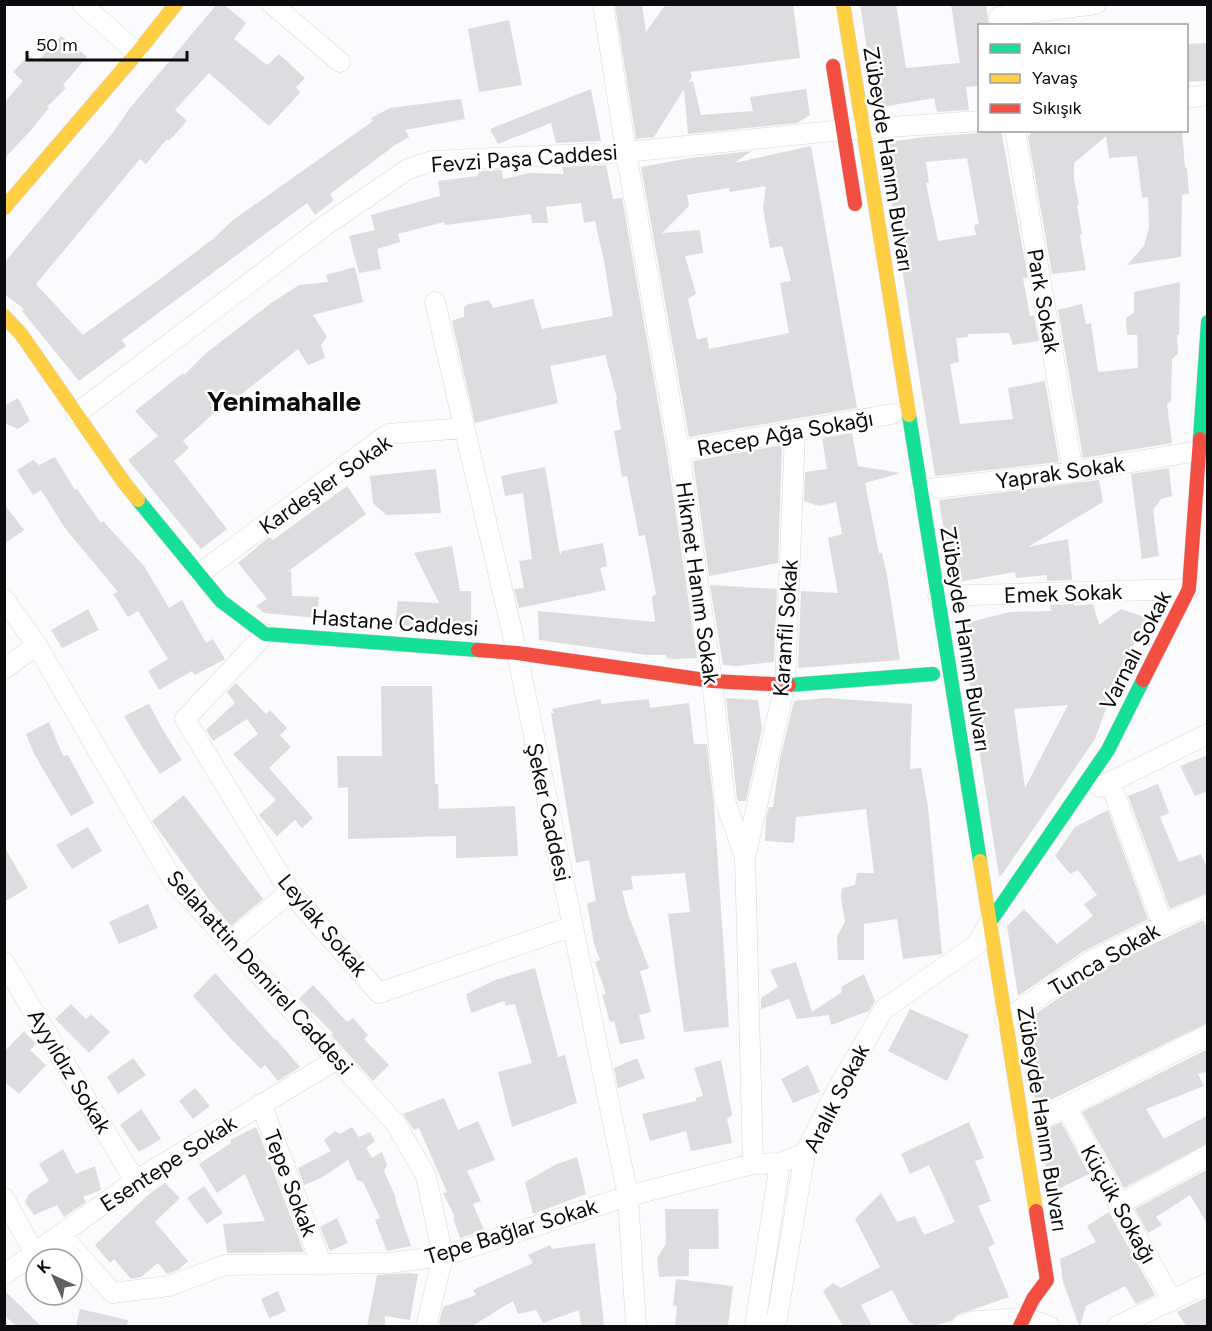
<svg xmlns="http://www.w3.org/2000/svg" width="1212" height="1331" font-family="Figtree,sans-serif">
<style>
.building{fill:#dddcde;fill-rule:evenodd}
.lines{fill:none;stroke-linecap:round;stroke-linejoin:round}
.street-casing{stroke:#d8d8da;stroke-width:21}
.fast-casing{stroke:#d8d8da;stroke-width:15}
.slow-casing{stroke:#d8d8da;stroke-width:15}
.jam-casing{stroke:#d8d8da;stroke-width:15}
.street{stroke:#fefeff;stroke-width:20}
.fast{stroke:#16e098;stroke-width:14}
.slow{stroke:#ffcf43;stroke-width:14}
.jam{stroke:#f24e42;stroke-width:14}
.labels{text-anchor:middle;stroke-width:5;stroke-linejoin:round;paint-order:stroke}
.street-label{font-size:22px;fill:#0c0c0e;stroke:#fff}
.district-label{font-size:28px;font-weight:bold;fill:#0c0c0e;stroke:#fff}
</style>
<rect width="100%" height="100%" fill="#fbfafd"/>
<path class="building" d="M217,4H223L246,23L234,39L267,65L279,54L305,78L296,87L300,93L269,126L209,73L175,110L187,121L169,141L167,139L146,164L140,159L36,284L83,335L156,282L213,239L233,220L373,121L371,118L390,108L461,99L465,119L405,130L409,137L395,145L330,194L334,200L315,215L307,203L122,340L126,346L79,381L22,311L24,309L4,294V263L112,134L130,108Z
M622,4H642L646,32L666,4H793L800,58L690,72L692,77L688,82L693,81L701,115L753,111L750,97L806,89L810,115L797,123L688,134L684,89L654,137L636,139L615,6Z
M860,4H896L906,68L960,63L951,4H986L989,26H980V86L966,87L969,110L937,112L934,98L876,108Z
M509,20L522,85L479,92L468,29Z
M61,36L87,57L63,85L66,88L47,107L49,108L31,130L4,159V103L23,81L13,72L29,55L37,62Z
M1208,43V81L1186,82V44Z
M591,89L601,141L556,143L551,123L498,144L490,129Z
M987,130H1001L1028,278H1023L1030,316L1034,315L1039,341L1013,345L1009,333L968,334V337L956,338L959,362L950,364L960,424L1013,419L1008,388L1045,381L1059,462L935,476L882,143L925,137L981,133ZM967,158L979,224L974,225L976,235L938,241L926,183H929L926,162Z
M1034,130H1182L1185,168H1187L1189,194L1182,195L1181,257L1127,265L1144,246L1149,228L1148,197L1142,198L1137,156L1109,158L1106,136L1074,163V180L1079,205H1077L1082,234L1080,236L1086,270L1052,274L1028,136Z
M811,146L857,408L689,437L641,167L690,158L752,151L734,163ZM766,186L763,208L770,248L782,246L791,281L780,283L789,333L709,349L707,337L697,340L688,299L696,294L685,256L703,253L700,230L662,233L689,206L687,195L729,188L730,192Z
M606,165L613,199L622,198L667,453L697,658L672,659L667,658L666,655H646L539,640L538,611L655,622L652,597L656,594L645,535L639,536L627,476L622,477L614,431L621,429L616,402L617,398L605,355L550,366L558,403L475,423L452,321L464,317V307L469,304L489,300L493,308L533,299L542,329L613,316L604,261L595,221L584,223L581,203L546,207L548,223H532L531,214L445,225L444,222L398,234L400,242L377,249L381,269L359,273L349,236L375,230L371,215L440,196L438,181L477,176L480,171L502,170L503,179L530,173L564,174L562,167Z
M355,267L363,302L313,315L327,337L321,345L325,358L308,365L298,349L238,397L235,394L183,441L189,448L174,461L227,529L201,549L128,460L158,436L135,411L183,373L184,375L205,354L271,303L299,285L328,282L326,275Z
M1180,282L1179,335H1177L1178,354L1172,359L1171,401L1167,404L1172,443L1083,458L1058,310L1082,304L1086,324L1091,323L1098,372L1138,368L1137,335H1127L1126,318L1134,313V292Z
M18,398L30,421L18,429L4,423V406Z
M852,433L858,466L901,473L865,483L879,553H882L887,575L900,660L798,668L801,591L838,593L828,538L842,534L836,502L819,506L804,501L805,472L827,469L822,438Z
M782,445L778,563L709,576L693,461Z
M55,457L75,490L77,489L101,523L103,521L144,566L169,608L182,600L206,643L213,639L225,659L195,675L192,671L159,690L148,671L168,659L138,611L128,617L113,594L118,592L65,528L41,490L33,495L17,470L33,460L39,465Z
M545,467L560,555L562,551L603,543L607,566L600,568L606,590L519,608L514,589L524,588L519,561L532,559L523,493L505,496L501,476Z
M1169,468L1172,496L1161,499L1153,510L1159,556L1142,559L1131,474Z
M436,469L441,513L386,515L373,503L370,476Z
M1099,480L1103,502L1028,547L1068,539L1072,580L1047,581V575L1016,578L1015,572L952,583L939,500Z
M347,486L366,514L287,572L291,571L292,596L319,597L317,618L264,613L256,606L267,599L238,563L269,537L273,540Z
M4,504L24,530L4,544Z
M452,546L460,591H471V623L419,627L395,624L398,601L439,603L414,553Z
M710,585L777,589L774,662L737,666L723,665Z
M1074,604L1075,606L1093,604L1099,625L1121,609L1145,617L1114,693L1112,692L1095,739L1001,876H999L973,711L962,624L1010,612L1051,611L1050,605ZM1068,705L1025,788L1014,709Z
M88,609L99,630L62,648L51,630Z
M236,683L266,714L270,710L287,728L280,735L291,747L269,768L313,818L302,828L295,820L277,836L259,815L276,800L233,754L258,734L247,719L213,741L206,730L235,703L227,692Z
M381,686H432L435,784H438L439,809L515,806L518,856L456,858V836L348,839V787L338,788L337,756H382Z
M726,698L758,700L762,729L746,801H738L737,798Z
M826,698L912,704L910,769L921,768L928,807L942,954L903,959L897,919L864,924V960H838L837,936L845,922L841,897L842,888L855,885L857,873H874L866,809L796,817L794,843L765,841L766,818L769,807H773L780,759L794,701Z
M601,699V704L649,699L650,708L689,703L694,744H707L714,806L729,1027L684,1032L668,914L690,912L685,873L631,876L633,889L622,891L628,914L649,968L640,971L651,1012L639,1015L645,1039L620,1044L614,1021L610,1022L602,995L606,994L595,962L600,960L594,944L587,903L596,901L589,860L576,863L551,713H554L552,709Z
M149,704L163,730L182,760L160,774L141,745L124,716Z
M49,722L63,756L68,755L94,803L71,816L34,754L26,734Z
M1208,755V791L1195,796L1180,766Z
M1158,784L1169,813L1160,817L1179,862L1201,854L1208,870V893L1170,909L1128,796Z
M184,795L263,899L231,926L210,901L152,821Z
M1108,810L1148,919L1084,951L1018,996L1007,926L1024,909L1057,944L1093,916L1084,904L1097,895L1078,870L1070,874L1055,856L1075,827Z
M88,827L102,851L72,869L56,845Z
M4,846L28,888L4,902Z
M148,904L158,928L119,944L109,922Z
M1203,920L1208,930V1023L1036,1107L1023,1023L1097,971Z
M796,962L812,1012L842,992L841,987L864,974L875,1001L869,1011L831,1025L829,1015L797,1019L789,999L761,1009V998L778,987L770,970Z
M535,968L558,1057L565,1055L577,1103L512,1127L498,1072L532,1063L515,1004L506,1006L504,1001L471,1013L466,994L495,980Z
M215,973L275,1040L276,1039L300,1067L278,1081L265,1065L261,1069L231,1039L193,996Z
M313,985L347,1022L353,1018L368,1035L364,1039L389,1065L373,1081L331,1035L333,1033L299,999Z
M71,1004L86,1019L91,1014L110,1032L89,1053L55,1019Z
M910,1009L969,1035L947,1081L888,1051Z
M24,1031L36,1044L30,1050L46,1065L19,1094L4,1081V1052Z
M1208,1049V1072L1198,1074L1204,1086L1146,1109L1164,1139L1208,1115V1143L1124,1188L1082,1112Z
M133,1058L146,1075L118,1094L107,1077Z
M637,1058L645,1078L618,1088L614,1068Z
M721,1060L732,1115L727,1119L732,1143L691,1151L686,1131L650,1141L642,1114L696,1101V1098L703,1096L694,1068Z
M808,1065L820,1092L793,1103L781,1079Z
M195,1088L210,1106L193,1119L179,1101Z
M444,1098L458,1130L478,1121L495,1160L467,1171L481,1201L473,1204L484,1230L460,1238L453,1218L455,1217L443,1193L447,1192L419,1128L414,1130L403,1114Z
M141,1109L161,1139L139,1152L120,1125Z
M969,1122L984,1158L975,1161L991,1201L978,1206L995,1244L988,1247L1009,1297L957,1315L951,1321L933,1326H917L909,1322L892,1290L861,1305L872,1326H843L823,1291L833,1283L841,1288L880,1267L855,1219L881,1193L897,1222L915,1216L924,1235L955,1222L929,1165L910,1174L901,1154Z
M1061,1122L1089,1174L1050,1193L1040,1132Z
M256,1127L260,1136L304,1252L227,1253L223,1224L265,1221L245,1174L217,1193L199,1164L231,1143L230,1140Z
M352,1127L359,1137L370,1132L375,1141L366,1148L372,1158L382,1152L387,1165L384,1171L396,1198L395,1199L411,1246L387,1251L375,1220L380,1218L363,1182L357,1180L348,1160L321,1178L304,1185L298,1168L331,1151L324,1140L335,1131L340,1134Z
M63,1149L76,1174L95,1166L101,1190L83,1197L86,1202L64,1217L57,1205L34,1215L25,1202L29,1194L49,1181L39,1164Z
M577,1157L586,1194L533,1214L525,1182L557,1164Z
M1208,1169V1225L1190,1195L1156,1217L1162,1225L1148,1233L1135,1209Z
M165,1183L180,1198L155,1222L188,1261L178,1270L167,1274L158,1263L141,1277L131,1279L114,1259L110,1263L95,1245L149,1194Z
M204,1186L223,1213L207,1224L187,1198Z
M665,1209H718L719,1249H689V1276L659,1277L657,1258L666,1244Z
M1109,1212L1155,1295L1136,1304L1125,1286L1086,1306L1080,1326H1079L1063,1282L1060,1259L1096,1242L1087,1226Z
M337,1218L348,1243L330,1251L320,1227Z
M595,1243L604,1326H581L579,1310L543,1323L536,1310L518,1314L513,1301L472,1326H441L439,1323L443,1307L476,1295L473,1290L533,1263L528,1255L550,1245L552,1249Z
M409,1273L418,1274L410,1320L385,1316V1326H367L377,1275Z
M676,1279L733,1286L728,1326H675L677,1306H673Z
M4,1290L41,1326H16L4,1315Z
M278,1291L286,1311L269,1318L261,1299Z
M1208,1297V1326H1186L1177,1312Z
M80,1309L128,1320L127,1326H76Z"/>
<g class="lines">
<g class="street-casing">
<path id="street" d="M82,4L137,53
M272,4L340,62
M603,4L626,152L679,451L712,681L725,801L745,857L753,1164
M999,17L1096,4
M1186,98L1208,95
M1015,130L1073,472
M435,302L517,653L628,1196L636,1326
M76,414L326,225L408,169L432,161L626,152L843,130L980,121
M679,451L892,414
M921,490L1073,472L1198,451
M199,574L388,434L464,428
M938,596L1189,589
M4,599L37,645L172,879L396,1124L426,1176L443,1256L426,1326
M265,634L185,719L290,892L379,993L573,926
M4,669L37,645
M1110,782L1163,925
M1100,787L1208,734
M745,857L785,685L795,431
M230,942L290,892
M4,962L135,1181
M1005,1020L1091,961L1163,925L1208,905
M261,1104L321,1263
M1066,1107L1172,1301
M1023,1126L1066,1107L1208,1035
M4,1198L34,1252
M1118,1205L1208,1155
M60,1234L113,1293L169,1286L225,1265L389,1263L443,1256L628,1196L753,1164L780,1163L805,1153
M4,1275L135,1181L337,1059
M755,1326L780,1163
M771,1326L777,1318L805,1153L837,1090L884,1009L976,945L990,922
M961,1326L975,1321L1025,1318L1049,1326
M1117,1326L1208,1283"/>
</g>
<g class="fast-casing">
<path id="fast" d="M909,415L980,861
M1200,439L1208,322
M138,500L221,601L265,634L478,650
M789,685L933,674
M990,922L1108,750L1143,680"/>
</g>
<g class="slow-casing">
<path id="slow" d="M843,4L909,415
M4,208L137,53L176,4
M4,316L21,334L123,481L138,500
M980,861L1036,1211"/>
</g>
<g class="jam-casing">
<path id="jam" d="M833,66L855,204
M478,650L517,653L712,681L789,685
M1143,680L1189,589L1200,439
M1020,1326L1033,1299L1047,1280L1036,1211"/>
</g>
<use href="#street" class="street"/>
<use href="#fast" class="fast"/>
<use href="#slow" class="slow"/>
<use href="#jam" class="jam"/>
</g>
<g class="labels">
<g class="street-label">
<text transform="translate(524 158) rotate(-4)" y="8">Fevzi Paşa Caddesi</text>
<text transform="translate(889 159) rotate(81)" y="8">Zübeyde Hanım Bulvarı</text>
<text transform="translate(1044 301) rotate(80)" y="8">Park Sokak</text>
<text transform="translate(785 433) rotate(-10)" y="8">Recep Ağa Sokağı</text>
<text transform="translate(1060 472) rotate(-8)" y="8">Yaprak Sokak</text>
<text transform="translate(325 484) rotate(-35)" y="8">Kardeşler Sokak</text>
<text transform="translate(698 583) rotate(82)" y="8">Hikmet Hanım Sokak</text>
<text transform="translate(1063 593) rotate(-2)" y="8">Emek Sokak</text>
<text transform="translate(395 622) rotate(4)" y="8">Hastane Caddesi</text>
<text transform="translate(785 628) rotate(-86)" y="8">Karanfil Sokak</text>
<text transform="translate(966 639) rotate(81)" y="8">Zübeyde Hanım Bulvarı</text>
<text transform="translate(1135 650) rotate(-63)" y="8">Varnalı Sokak</text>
<text transform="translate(549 812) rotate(78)" y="8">Şeker Caddesi</text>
<text transform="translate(323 925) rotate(50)" y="8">Leylak Sokak</text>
<text transform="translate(1104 959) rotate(-30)" y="8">Tunca Sokak</text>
<text transform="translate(260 972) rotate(48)" y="8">Selahattin Demirel Caddesi</text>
<text transform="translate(70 1071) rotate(59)" y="8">Ayyıldız Sokak</text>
<text transform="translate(836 1098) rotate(-63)" y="8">Aralık Sokak</text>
<text transform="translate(1043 1119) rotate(81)" y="8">Zübeyde Hanım Bulvarı</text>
<text transform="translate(168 1163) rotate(-33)" y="8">Esentepe Sokak</text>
<text transform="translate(291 1183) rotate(69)" y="8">Tepe Sokak</text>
<text transform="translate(1119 1204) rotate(61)" y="8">Küçük Sokağı</text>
<text transform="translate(511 1231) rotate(-17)" y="8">Tepe Bağlar Sokak</text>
</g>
<g class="district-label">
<text x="284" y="411">Yenimahalle</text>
</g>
</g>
<rect width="1212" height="1331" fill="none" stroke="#0c0c0e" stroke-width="12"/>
<rect x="978" y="24" width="210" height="108" fill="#ffffff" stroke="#9e9e9f" stroke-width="1.5"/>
<rect x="990" y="44" width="30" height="9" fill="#16e098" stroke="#9e9e9f" stroke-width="1.5"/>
<text x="1032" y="54" font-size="18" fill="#0c0c0e">Akıcı</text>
<rect x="990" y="74" width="30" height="9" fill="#ffcf43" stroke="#9e9e9f" stroke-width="1.5"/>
<text x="1032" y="84" font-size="18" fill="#0c0c0e">Yavaş</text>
<rect x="990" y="104" width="30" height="9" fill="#f24e42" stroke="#9e9e9f" stroke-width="1.5"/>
<text x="1032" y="114" font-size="18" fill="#0c0c0e">Sıkışık</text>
<g transform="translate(54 1277) rotate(315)"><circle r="28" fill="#ffffff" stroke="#9e9e9f" stroke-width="1.5"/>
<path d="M0-4.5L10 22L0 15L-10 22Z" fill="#605f62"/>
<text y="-9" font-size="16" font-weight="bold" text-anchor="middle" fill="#0c0c0e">K</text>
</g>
<path d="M27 51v9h160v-9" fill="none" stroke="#0c0c0e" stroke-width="3"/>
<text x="36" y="51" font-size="18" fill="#0c0c0e" stroke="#ffffff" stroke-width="4.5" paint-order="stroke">50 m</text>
</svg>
